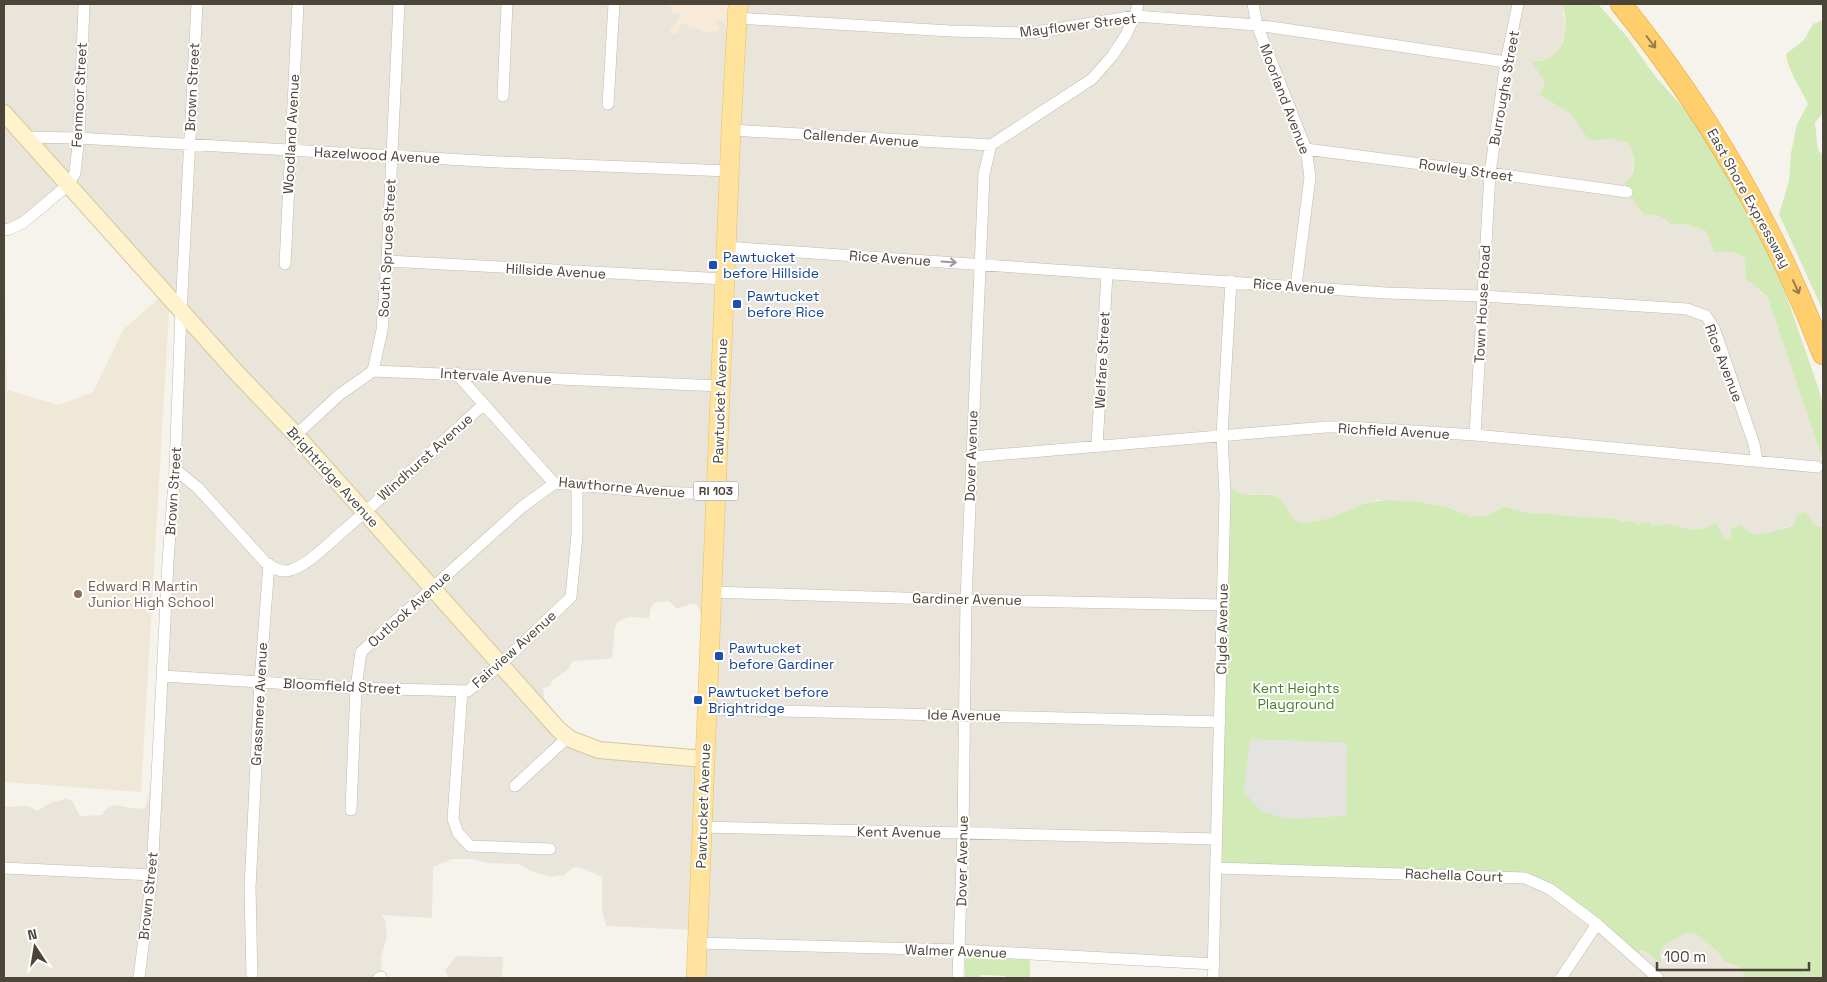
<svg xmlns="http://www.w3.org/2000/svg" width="1827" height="982" font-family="'Space Grotesk',sans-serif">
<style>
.residential{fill:#eae5da;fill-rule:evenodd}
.commercial{fill:#f7ead8}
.education{fill:#efe8d6}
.green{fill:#d2eab5}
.parking{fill:#e5e3e0}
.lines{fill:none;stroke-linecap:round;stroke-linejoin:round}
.street-casing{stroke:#c2bbae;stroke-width:12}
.secondary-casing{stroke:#d6c79b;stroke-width:18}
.primary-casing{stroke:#e6c16a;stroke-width:20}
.highway-casing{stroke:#e0a43c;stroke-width:22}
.street{stroke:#fff;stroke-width:11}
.secondary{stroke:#fff3cd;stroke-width:16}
.primary{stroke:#ffe39c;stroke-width:19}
.highway{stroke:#ffcf6e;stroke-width:21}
.oneway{stroke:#937c4e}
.oneway2{stroke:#9c9892}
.transit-dot{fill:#1a4fb4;stroke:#fff;stroke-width:2}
.education-dot{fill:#8d6e63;stroke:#fff;stroke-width:2}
.labels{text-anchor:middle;stroke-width:4;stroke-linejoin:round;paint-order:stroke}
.shield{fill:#fff;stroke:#817c74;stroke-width:1}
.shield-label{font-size:12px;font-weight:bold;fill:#4b4439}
.street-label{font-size:14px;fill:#4b4439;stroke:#fff}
.transit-label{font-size:14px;fill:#164399;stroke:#fff;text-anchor:start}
.education-label{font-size:14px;fill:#785e54;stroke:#fff;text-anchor:start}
.park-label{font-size:14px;fill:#4a7f2a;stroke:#fff}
</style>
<rect width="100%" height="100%" fill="#f6f3ec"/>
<path class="residential" d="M4,4H670L673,13L682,14L675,25L670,30L678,31L680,26L685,22L690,27L698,28L705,32L716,19L720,20L725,24L728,36L725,50L737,4H1562L1566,29L1561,45L1556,54L1547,60L1532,61L1545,82L1546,99L1571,114L1588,139L1591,141L1610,139L1627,141L1634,153L1630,196L1655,215L1665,218L1671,225L1686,224L1706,231L1715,252H1731L1743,257L1746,266L1745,278L1747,281L1754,283L1762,294L1767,296L1823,461V527L1819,528L1813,524H1795L1769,534L1761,535L1750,533L1745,530L1731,528V538L1725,540L1716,523L1705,528L1692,530L1669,524L1651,525L1649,521L1638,524L1627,520L1621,522L1619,519L1610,518L1567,516L1546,513L1534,514L1504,508L1487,516H1470L1447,507L1379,500L1366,503L1330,518L1304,523L1294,520L1280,499L1269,494L1242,495L1234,489L1525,873L1640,950L1656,958L1659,963H1662L1660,953L1663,946L1684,934L1695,933L1717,951L1723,961L1738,966L1747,978H1213L1212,962L959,950L958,978H695L696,930L606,926L602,911V877L585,869L574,867L564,875L550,877L531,871L519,864L487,863L472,859H452L433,867L432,918L382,915L385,920L387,937L381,957L382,970L385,978H4V807L24,806L31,807L37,811L52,802L66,799L72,801L80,816L102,815L106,809L113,805L139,809L146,807L149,791L155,789L181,313L68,184L4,229ZM669,601L677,609L690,604H696L699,608L703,622V758L566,738L550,712L551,708L544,698L543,688L550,686L553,680L569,669L572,661L608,659L612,657L615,628L617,622L628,617L649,618L651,607L654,603Z
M457,956L503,957L502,978H449L445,970Z"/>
<path class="commercial" d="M670,4H737L727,50H725L728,36L725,24L720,19H716L720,28L719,31L705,32L698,28L690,27L684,22L680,26L677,33L672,34L670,30L675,25L682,14L673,13Z"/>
<path class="education" d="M4,242L7,390L59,405L93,392L123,330L161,296L169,311L141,792L4,782Z"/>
<path class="green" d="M1562,4H1598L1628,38L1655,76L1688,113L1742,199L1783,286L1818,387L1823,405V461L1767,296C1758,292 1758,284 1747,281C1743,274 1748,267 1743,257L1731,252H1714L1706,231L1686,224L1671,225C1663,215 1657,215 1644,215L1630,196L1625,182L1632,176C1635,160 1636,156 1627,142L1610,139L1591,141L1588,139L1571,114L1540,95L1545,82L1531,61C1536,61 1542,61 1547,59C1567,51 1569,22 1562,4Z
M1823,20V113L1815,123L1818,150L1823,155V311L1779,214L1789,181L1791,153L1797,124L1808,104C1800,87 1789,73 1786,54L1804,40L1813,24Z
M1232,488C1249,503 1267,487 1281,500C1286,505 1290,514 1294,520L1304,523L1330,518L1366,503L1386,500L1418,502L1447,507L1470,516H1487L1504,507L1534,514L1546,513L1567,516L1610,518L1619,519L1621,522L1627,520L1638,524L1649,521L1651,525L1669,524L1692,530L1705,528L1716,523L1725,540L1731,538V528L1741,525C1754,539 1764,534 1779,530C1785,528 1790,527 1795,524L1797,515L1806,512C1810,519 1814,528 1823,527V978H1747L1738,966L1723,961L1717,951L1695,933L1684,934L1663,946L1660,953L1662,964C1654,960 1649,952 1640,950L1638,955L1528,874L1222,868L1216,841L1224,491Z
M968,955C989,956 1009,960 1030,960V978H1006V976L981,975L980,978H965V959Z"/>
<path class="parking" d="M1250,739L1347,743L1346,816L1288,819L1261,811L1244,792Z"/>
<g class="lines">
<g class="street-casing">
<path id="street" d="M1253,4L1257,25L1306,149L1310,177L1296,286
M737,18L950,31L1031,33L1135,16L1257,25L1506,62
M503,96L507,4
M608,104L614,4
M731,130L991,145
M24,137L78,138L499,162L729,171
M1306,149L1490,173L1627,192
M4,230L10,229L24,222L68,185L75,173L79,135L84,4
M726,247L1386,293L1483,296L1687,309L1706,316L1714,328L1754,444L1757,461
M387,261L725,279
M285,264L298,4
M373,371L382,330L387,261L399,4
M456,373L552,481L555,483L652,492L716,494
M296,435L339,395L373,371L721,386
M1475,435L1490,173L1506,62L1518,4
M1097,446L1107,274
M971,457L1326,427H1350L1475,435L1817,467
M175,469L198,488L265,562C271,566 278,572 286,571C304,569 328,544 342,532C390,491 437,447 484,404
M711,592L966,600L1223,605
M163,676L356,688L468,691L501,664L571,597L577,535V485
M462,691L453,819L458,833L470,846L550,849
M707,709L1220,722
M515,786L568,737
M351,810L356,688L361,652L522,507L555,483
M702,827L1217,839
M4,868L152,875
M1216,868L1525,878L1550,889L1597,924L1658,978
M697,943L959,950L1214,964
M139,978L152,875L168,561L175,469L181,311L197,4
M252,978L250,888L252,848L260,681L269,564
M379,978L381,977
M958,978L963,832L966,600L984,174L991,145L1092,79L1113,55L1126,35L1135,16L1138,4
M1213,978L1225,495L1222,435L1231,281
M1561,978L1597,924"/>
</g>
<g class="secondary-casing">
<path id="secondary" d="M4,113L236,372L296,435L558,729L570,739L599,750L704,759"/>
</g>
<g class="primary-casing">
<path id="primary" d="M696,978L731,130L738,4"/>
</g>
<g class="highway-casing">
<path id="highway" d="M1621,4C1708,112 1773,224 1823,354"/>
</g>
<use href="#street" class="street"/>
<use href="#secondary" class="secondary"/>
<use href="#primary" class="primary"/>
<use href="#highway" class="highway"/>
</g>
<defs><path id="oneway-shaft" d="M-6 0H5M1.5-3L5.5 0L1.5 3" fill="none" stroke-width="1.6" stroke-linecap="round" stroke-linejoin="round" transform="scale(1.25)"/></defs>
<g class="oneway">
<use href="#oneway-shaft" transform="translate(1651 42) rotate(53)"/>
<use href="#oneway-shaft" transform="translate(1796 287) rotate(66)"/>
</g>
<use class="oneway2" href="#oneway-shaft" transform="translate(949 262) rotate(4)"/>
<g class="transit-dot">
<rect x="708" y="260" width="10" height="10" rx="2.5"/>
<rect x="732" y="299" width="10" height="10" rx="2.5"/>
<rect x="714" y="651" width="10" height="10" rx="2.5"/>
<rect x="693" y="695" width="10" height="10" rx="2.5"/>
</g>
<circle class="education-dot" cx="78" cy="594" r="5"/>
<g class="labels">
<rect class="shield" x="693.5" y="481.5" width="45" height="19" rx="4"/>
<g class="shield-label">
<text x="716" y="495">RI 103</text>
</g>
<g class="street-label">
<text transform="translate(1078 25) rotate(-7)" y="5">Mayflower Street</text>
<text transform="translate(192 87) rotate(-87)" y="5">Brown Street</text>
<text transform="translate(1504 88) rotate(-80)" y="5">Burroughs Street</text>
<text transform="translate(79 95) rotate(-87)" y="5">Fenmoor Street</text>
<text transform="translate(1285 99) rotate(69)" y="5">Moorland Avenue</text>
<text transform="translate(291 134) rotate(-87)" y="5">Woodland Avenue</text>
<text transform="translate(861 138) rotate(4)" y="5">Callender Avenue</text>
<text transform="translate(377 155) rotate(3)" y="5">Hazelwood Avenue</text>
<text transform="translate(1466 170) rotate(8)" y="5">Rowley Street</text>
<text transform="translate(1749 198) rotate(61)" y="5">East Shore Expressway</text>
<text transform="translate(387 248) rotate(-87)" y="5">South Spruce Street</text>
<text transform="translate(890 258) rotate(4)" y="5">Rice Avenue</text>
<text transform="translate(556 271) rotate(3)" y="5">Hillside Avenue</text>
<text transform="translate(1294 286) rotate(4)" y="5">Rice Avenue</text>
<text transform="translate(1482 304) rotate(-87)" y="5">Town House Road</text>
<text transform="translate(1102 360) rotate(-87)" y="5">Welfare Street</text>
<text transform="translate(1724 363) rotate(69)" y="5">Rice Avenue</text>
<text transform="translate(496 376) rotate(3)" y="5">Intervale Avenue</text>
<text transform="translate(720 401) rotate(-88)" y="5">Pawtucket Avenue</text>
<text transform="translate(1394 431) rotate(3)" y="5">Richfield Avenue</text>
<text transform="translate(971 456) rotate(-88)" y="5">Dover Avenue</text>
<text transform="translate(425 457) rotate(-42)" y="5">Windhurst Avenue</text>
<text transform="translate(333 477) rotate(48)" y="5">Brightridge Avenue</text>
<text transform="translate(622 487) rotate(5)" y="5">Hawthorne Avenue</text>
<text transform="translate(173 491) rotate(-86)" y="5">Brown Street</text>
<text transform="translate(967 599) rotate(1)" y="5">Gardiner Avenue</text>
<text transform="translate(409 609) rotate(-42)" y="5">Outlook Avenue</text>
<text transform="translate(1222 629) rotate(-89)" y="5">Clyde Avenue</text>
<text transform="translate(514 649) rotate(-42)" y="5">Fairview Avenue</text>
<text transform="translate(342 686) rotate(3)" y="5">Bloomfield Street</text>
<text transform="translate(259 704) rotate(-87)" y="5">Grassmere Avenue</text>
<text transform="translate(964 715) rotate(1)" y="5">Ide Avenue</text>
<text transform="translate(703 806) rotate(-88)" y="5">Pawtucket Avenue</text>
<text transform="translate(899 832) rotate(1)" y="5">Kent Avenue</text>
<text transform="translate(962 861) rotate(-89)" y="5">Dover Avenue</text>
<text transform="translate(1454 875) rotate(2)" y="5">Rachella Court</text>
<text transform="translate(148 896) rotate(-84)" y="5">Brown Street</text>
<text transform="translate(956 951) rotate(2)" y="5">Walmer Avenue</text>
</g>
<g class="transit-label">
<text x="723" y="262">Pawtucket<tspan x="723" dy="16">before Hillside</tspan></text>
<text x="747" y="301">Pawtucket<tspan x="747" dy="16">before Rice</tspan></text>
<text x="729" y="653">Pawtucket<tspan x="729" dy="16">before Gardiner</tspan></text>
<text x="708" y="697">Pawtucket before<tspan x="708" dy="16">Brightridge</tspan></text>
</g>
<g class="education-label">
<text x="88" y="591">Edward R Martin<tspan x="88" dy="16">Junior High School</tspan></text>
</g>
<g class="park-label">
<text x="1296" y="693">Kent Heights<tspan x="1296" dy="16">Playground</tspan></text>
</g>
</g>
<rect width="1827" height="982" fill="none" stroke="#4b4439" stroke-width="10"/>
<g transform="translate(35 947) rotate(348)" stroke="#ffffff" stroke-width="4" paint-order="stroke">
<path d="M0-4L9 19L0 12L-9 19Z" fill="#4b4439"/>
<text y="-8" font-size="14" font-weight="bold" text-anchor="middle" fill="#4b4439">N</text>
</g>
<path d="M1657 962v8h152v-8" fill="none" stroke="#4b4439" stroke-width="2.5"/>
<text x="1664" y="962" font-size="15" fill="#4b4439" stroke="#ffffff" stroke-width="4" paint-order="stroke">100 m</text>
</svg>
